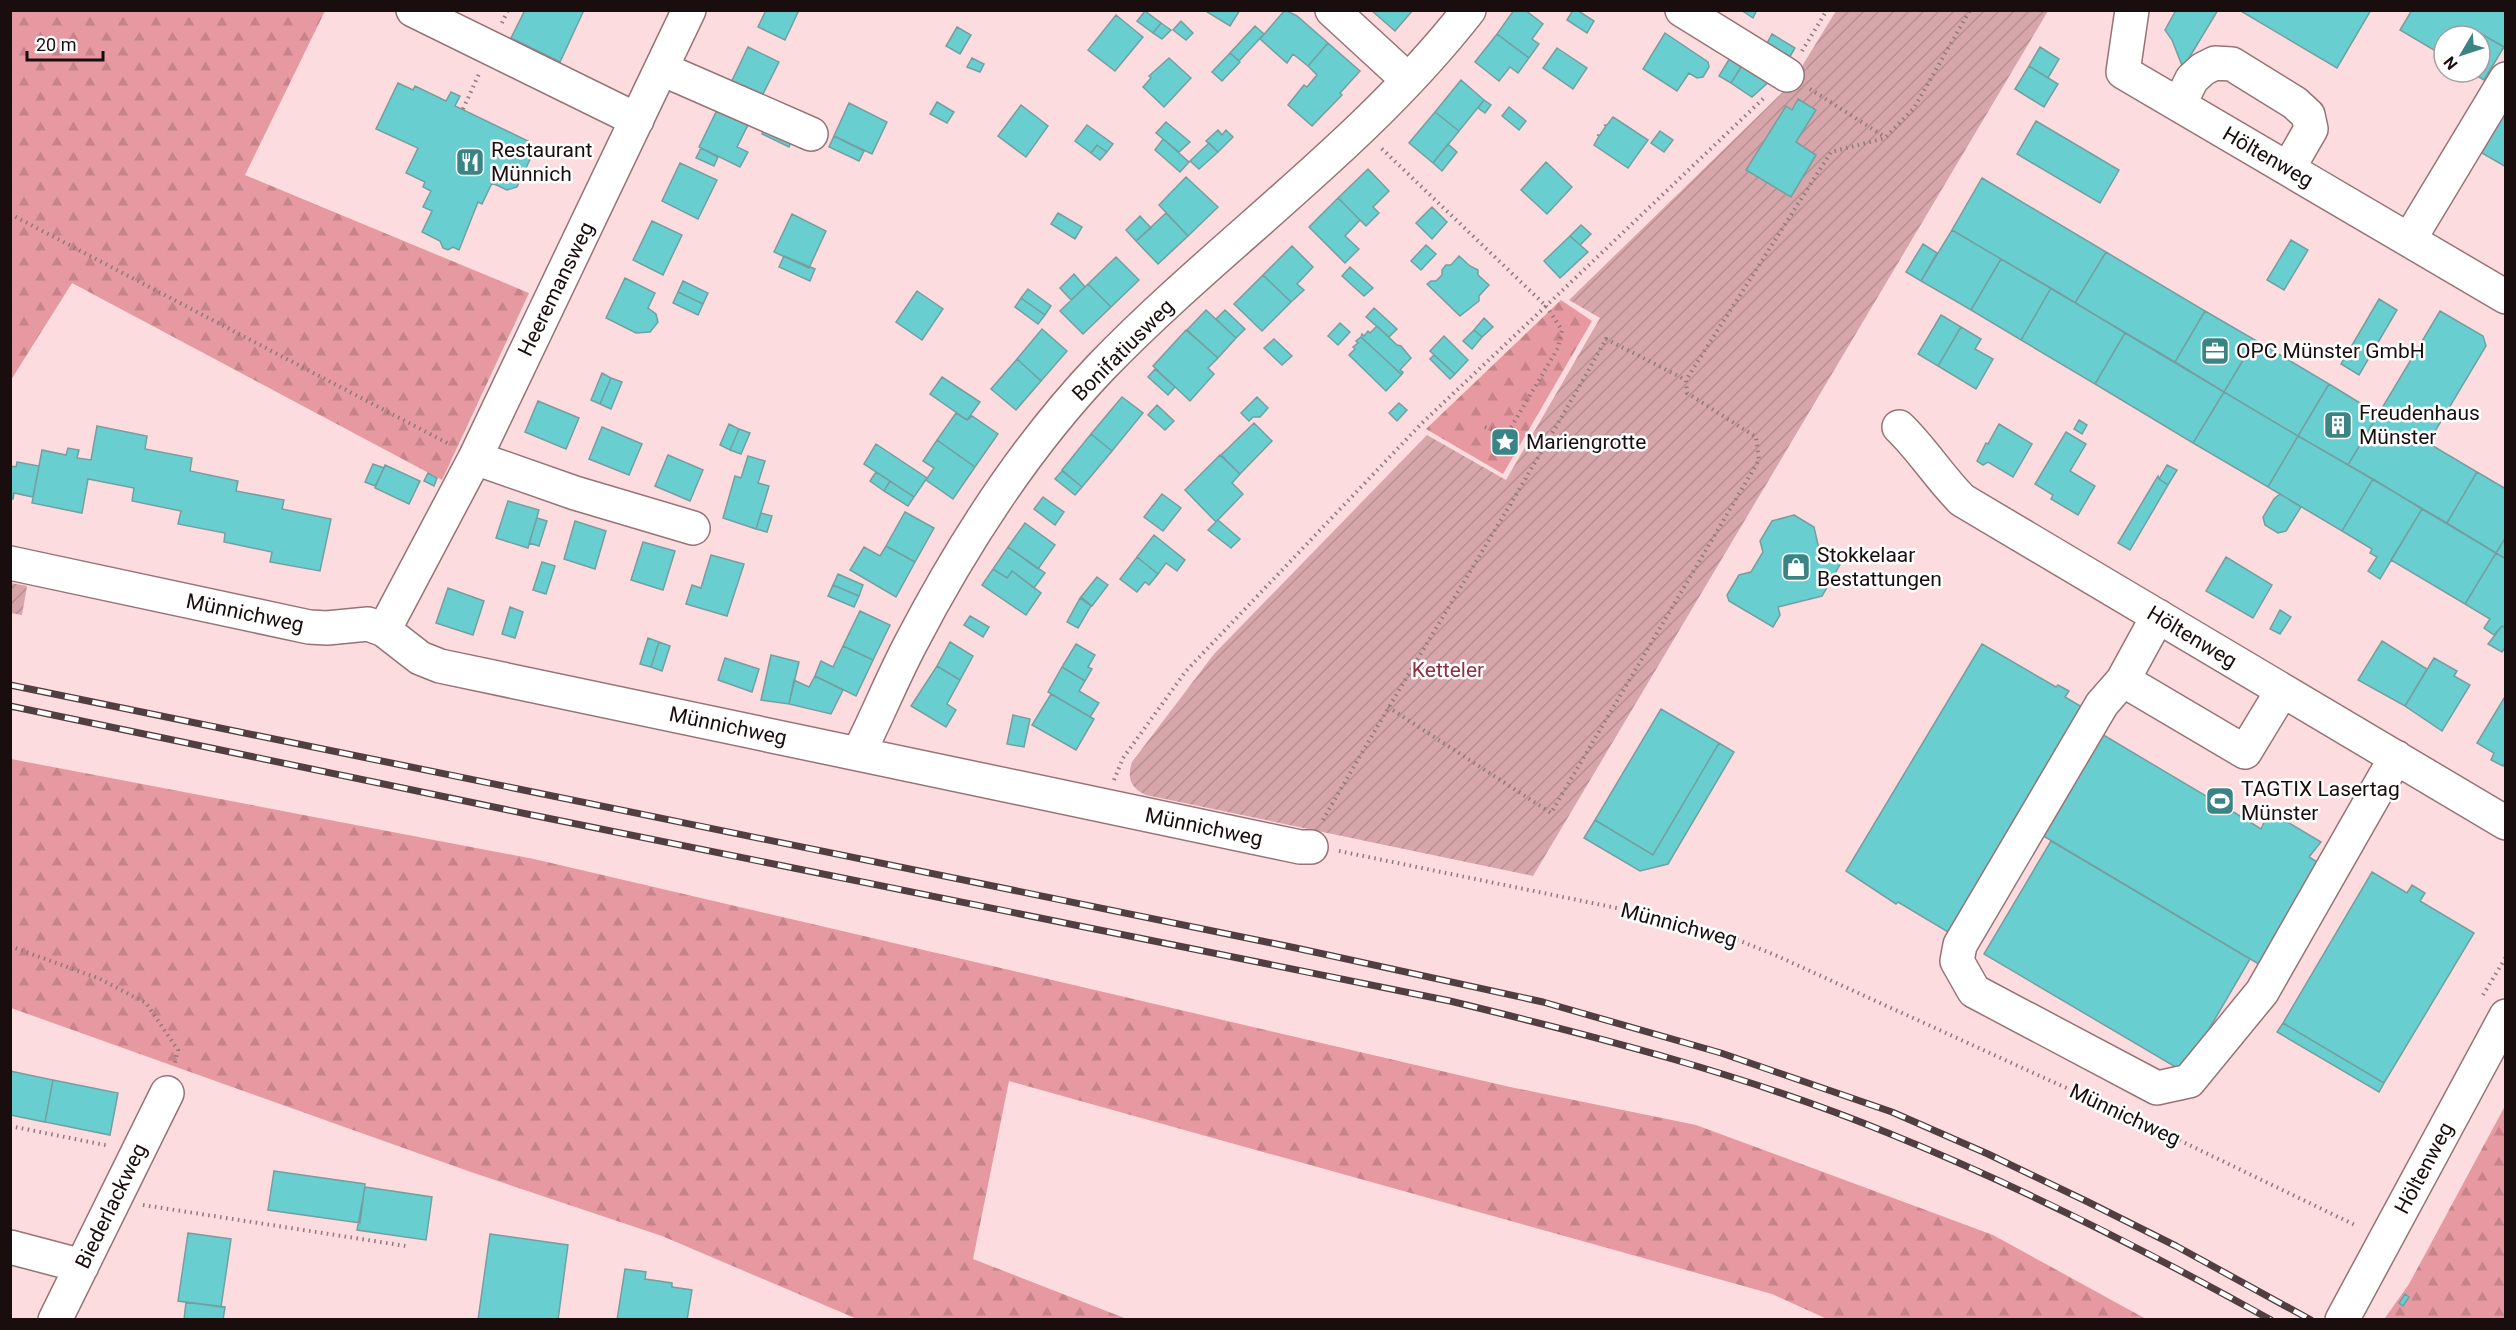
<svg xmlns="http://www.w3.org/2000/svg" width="2516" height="1330" font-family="Roboto,sans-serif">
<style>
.forest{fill:url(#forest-firs)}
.garden{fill:url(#garden-furrows)}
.building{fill:#68ced0;stroke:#749fa0;stroke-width:1.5}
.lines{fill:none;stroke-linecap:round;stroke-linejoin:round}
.minor-casing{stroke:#977376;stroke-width:36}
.path{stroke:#90797b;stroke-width:4;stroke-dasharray:1.5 4.5;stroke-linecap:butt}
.minor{stroke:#fff;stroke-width:33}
.rail-casing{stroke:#503e40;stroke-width:7}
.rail{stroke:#fff;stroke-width:4.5;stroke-dasharray:14;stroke-linecap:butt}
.labels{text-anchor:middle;stroke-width:5;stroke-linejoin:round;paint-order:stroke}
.poi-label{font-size:21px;fill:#1a0d0e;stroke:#fff;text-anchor:start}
.street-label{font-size:21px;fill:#1a0d0e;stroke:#fff}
.park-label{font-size:21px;fill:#8d3142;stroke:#fff}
</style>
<defs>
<pattern id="forest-firs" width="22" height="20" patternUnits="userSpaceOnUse" patternTransform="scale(1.5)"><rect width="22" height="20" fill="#e799a1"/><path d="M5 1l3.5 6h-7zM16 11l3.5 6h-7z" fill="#c68389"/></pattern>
<pattern id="garden-furrows" width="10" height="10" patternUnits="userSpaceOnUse" patternTransform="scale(1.5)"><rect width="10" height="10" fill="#d7a6aa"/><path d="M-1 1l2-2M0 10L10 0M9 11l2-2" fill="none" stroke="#b88e91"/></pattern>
</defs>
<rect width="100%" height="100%" fill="#fddcdf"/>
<path class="forest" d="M10,11H325L245,175L529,293L442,480L72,283L11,380Z
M1561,300L1592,321L1503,474L1426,429Z
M11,759L534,859L1510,1087L1696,1125L1993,1235L2146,1319H1827L1772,1294L1009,1081L973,1259L1127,1319H857L662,1236L468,1171L11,1008Z
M2505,1106V1319L2385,1318L2409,1284Z"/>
<path class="garden" d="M1836,11H2048L1533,876L1146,795C1130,788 1127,777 1132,762L1214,654L1427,435L1506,480L1600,318L1569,300L1791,84Z
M11,583L27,586L22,615L11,613Z"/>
<path class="building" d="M525,10H584L560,62L511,38Z
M766,10H799L785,40L758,27Z
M1204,10H1240L1230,26Z
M1285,10L1297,16L1328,43L1308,66L1293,54L1287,63L1260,39Z
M1371,10H1413L1395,31Z
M1514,10H1525L1543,24L1532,39L1539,44L1529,58L1497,34Z
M1573,10H1577L1594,21L1587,33L1567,20Z
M1741,10H1757L1753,18Z
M2176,10H2218L2183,68L2172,40L2165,30Z
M2239,10H2371L2337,68Z
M2412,10H2506V44L2504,47L2471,28L2466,36H2444V56L2400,30Z
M1145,11L1161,23L1153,33L1137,21Z
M1116,15L1143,37L1115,71L1088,50Z
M1181,21L1193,33L1186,40L1173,30Z
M1161,23L1171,30L1162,39L1153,33Z
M1255,26L1264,34L1239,61L1230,53Z
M957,27L971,35L960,54L946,46Z
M2471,28L2504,47L2484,80L2470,72H2480V36H2466Z
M1665,33L1708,62L1709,67L1703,77L1697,78L1689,73L1677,91L1643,69Z
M1497,34L1529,58L1518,73L1510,67L1499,81L1475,62Z
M1772,34L1795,48L1788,60L1765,47Z
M1328,43L1360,71L1340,93L1342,95L1312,126L1288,105L1304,85L1307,87L1317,75L1308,66Z
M748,47L779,62L759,102L729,87Z
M2040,47L2059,59L2048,78L2029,66Z
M1557,48L1587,68L1573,89L1543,68Z
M1230,53L1240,62L1222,81L1212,72Z
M1731,56L1743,64L1731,83L1719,76Z
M972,58L984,64L980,72L967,67Z
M1169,58L1191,78L1164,107L1143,87L1151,78L1149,76Z
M1743,64L1771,80L1752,97L1731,83Z
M2029,66L2058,84L2044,107L2015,89Z
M1461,80L1484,100L1459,131L1435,112Z
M398,83L413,90L415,86L446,101L451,92L460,96L455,106L530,142L534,151L517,187L507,190L492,183L482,204L478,202L459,250L453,247L448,250L443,248L440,241L422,232L432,211L423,207L431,191L423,187L425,182L406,173L418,148L376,129Z
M2506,97V167L2475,149Z
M1798,99L1816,110L1796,142L1816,155L1791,197L1746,170L1786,106L1792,110Z
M1484,100L1491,105L1485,113L1478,108Z
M937,102L954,112L947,123L930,114Z
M849,103L887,122L872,154L834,136Z
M1021,105L1048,126L1026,157L998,136Z
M1509,107L1526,121L1519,130L1502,116Z
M718,108L749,123L737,147L748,152L740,167L699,147Z
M1435,112L1459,131L1433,163L1409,143Z
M1613,117L1648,140L1628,168L1594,145L1599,136L1597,135H1600L1606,126L1604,125H1607Z
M768,120L795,132L789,147L762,134Z
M2036,121L2119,170L2100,203L2017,154Z
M1166,122L1190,142L1179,152L1156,133Z
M1087,125L1113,144L1107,152L1097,145L1091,153L1075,141Z
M1218,130L1222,135L1226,130L1233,137L1218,152L1206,141Z
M1660,131L1673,140L1664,152L1651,143Z
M834,136L864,151L859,161L829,147Z
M1163,139L1189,162L1180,172L1155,150Z
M1209,143L1218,152L1199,169L1190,161Z
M1448,144L1457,152L1442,171L1433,163Z
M1097,145L1107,152L1100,160L1091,153Z
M701,148L718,157L714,166L696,158Z
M1546,162L1572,187L1547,214L1521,190Z
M680,163L717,180L698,219L662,201Z
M1368,169L1389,191L1373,207L1379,213L1366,226L1338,198Z
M1186,177L1218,207L1188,236L1159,205Z
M1982,178L2106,252L2075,303L1952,230Z
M1338,198L1360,220L1345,236L1359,249L1345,263L1309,227Z
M1432,207L1447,222L1432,239L1416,223Z
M1058,213L1082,227L1075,239L1051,224Z
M1166,213L1188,236L1158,264L1136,241Z
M792,214L826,231L809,268L774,252Z
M1140,216L1151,228L1136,241L1126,230Z
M652,221L682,235L663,275L633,260Z
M1581,225L1591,234L1580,245L1570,236Z
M1952,230L2001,259L1971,310L1921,281Z
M1570,236L1588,252L1560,278L1544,261Z
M2291,240L2308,250L2284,290L2267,280Z
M1923,244L1937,253L1921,281L1906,272Z
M1426,245L1436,254L1421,270L1411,261Z
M1292,246L1313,267L1297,284L1304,290L1291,302L1263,275Z
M2106,252L2205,311L2175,362L2075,303Z
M784,256L815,269L810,281L779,267Z
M1459,256L1470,266L1478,270V275L1489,285L1479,296V301L1460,316L1427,284L1431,281H1436L1442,275V270L1446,265H1451Z
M1116,257L1139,280L1111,307L1088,284Z
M2001,259L2051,288L2021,340L1971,310Z
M1350,267L1373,288L1364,296L1342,276Z
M1074,274L1085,287L1071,300L1060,288Z
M1263,275L1291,302L1262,331L1234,304Z
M625,278L655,293L648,308L656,314L658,322L650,332L636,333L606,318Z
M683,281L708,293L703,304L678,292Z
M1088,284L1111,307L1083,334L1060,311Z
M2051,288L2125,333L2095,384L2021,340Z
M1028,289L1051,306L1045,315L1021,298Z
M917,291L943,309L922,340L896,322Z
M678,292L703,304L698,315L673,303Z
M1021,298L1045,315L1038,324L1015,307Z
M2379,299L2397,310L2359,375L2341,364Z
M1374,308L1397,329L1389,337L1366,317Z
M1206,310L1236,338L1218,358L1187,330Z
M1225,310L1245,329L1236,338L1216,319Z
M2205,311L2255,340L2224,392L2175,362Z
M2440,311L2483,336L2486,346L2428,443L2477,472L2447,523L2348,465Z
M1941,315L1961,327L1938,366L1918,354Z
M1484,318L1493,327L1482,337L1474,330Z
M1340,323L1350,332L1338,345L1328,336Z
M1377,326L1397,345L1401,346L1411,358L1400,370L1403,372L1401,374L1361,337L1362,334L1364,336L1368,331L1370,333Z
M1961,327L1981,339L1975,349L1993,359L1976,389L1938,366Z
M1042,329L1067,351L1041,381L1017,359Z
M1186,330L1218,358L1208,368L1214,374L1190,401L1153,366Z
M1474,330L1482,337L1472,349L1463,341Z
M2125,333L2224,392L2193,443L2095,384Z
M1444,336L1468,360L1455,374L1430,351Z
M1361,337L1401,374L1403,373L1386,391L1349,355L1355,349L1353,347L1358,343L1356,341Z
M1274,339L1292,356L1282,365L1264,348Z
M2255,340L2329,384L2298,436L2224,392Z
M1434,355L1455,374L1450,379L1430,359Z
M1017,359L1041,381L1016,410L991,389Z
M1155,369L1175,387L1168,395L1148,377Z
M602,373L611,378L600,404L591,400Z
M942,377L980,402L967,420L930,394Z
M611,378L622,382L611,409L600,404Z
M2329,384L2378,414L2348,465L2298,436Z
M2224,392L2298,436L2268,487L2193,443Z
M1122,397L1143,413L1112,451L1091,434Z
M1257,397L1268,408L1260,417H1253L1249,421L1241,413Z
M538,401L579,418L566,449L525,432Z
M1399,403L1407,410L1397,421L1389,413Z
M1157,405L1174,421L1165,430L1148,415Z
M956,413L967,420L972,416L998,434L975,467L937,440Z
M2079,420L2087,425L2082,434L2074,429Z
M1254,423L1272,441L1240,474L1221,455Z
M729,424L739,429L730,450L720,445Z
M1999,424L2032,444L2013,477L1988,462L1983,465L1977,461L1986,443L1988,444Z
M97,426L147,436L145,449L192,458L190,471L238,481L236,491L284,500L282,509L331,519L320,571L270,562L272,552L224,542L225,533L178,524L181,511L132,501L134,488L88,479L82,513L32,503L42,450L66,455L68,448L79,450L77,458L91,460Z
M602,427L642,444L629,475L589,459Z
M739,429L750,433L741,454L730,450Z
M2066,432L2086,444L2070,471L2095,486L2078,515L2051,499L2053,495L2035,484Z
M1091,434L1112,451L1082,487L1062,470Z
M2298,436L2373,479L2342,531L2268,487Z
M937,440L975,467L953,499L926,480L934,468L923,461Z
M876,444L927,478L914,497L864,464Z
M668,455L703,470L690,501L655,486Z
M1220,455L1240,474L1232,483L1243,494L1216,522L1185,490Z
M748,456L765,461L758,483L769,486L756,529L723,518L735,476L741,478Z
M17,462L39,466L33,497L14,493L13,499H10V466L16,467Z
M373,464L384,468L375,486L365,482Z
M385,465L420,481L409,504L375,488Z
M2167,465L2177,470L2168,485L2159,479Z
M1062,471L1082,487L1075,495L1055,479Z
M876,472L890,481L884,491L870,481Z
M2477,472L2506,489V537L2496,553L2447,523Z
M428,473L437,478L434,486L424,481Z
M2158,476L2159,479L2168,485L2130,550L2118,543Z
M2373,479L2422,509L2380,579L2368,571L2377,557L2370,553L2372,549L2342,531Z
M890,481L914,497L908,506L884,491Z
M1162,494L1181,508L1163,531L1144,517Z
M2280,494L2301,507L2286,531L2278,533L2265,525L2263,517L2274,499Z
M1043,497L1064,512L1055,525L1034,509Z
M508,501L539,510L528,548L496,538Z
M2422,509L2496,553L2465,604L2391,560Z
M905,512L934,528L915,562L886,546Z
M761,513L772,516L767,532L756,529Z
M1794,515L1814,527L1819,549L1827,547L1838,554L1841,563L1822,596L1778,607L1780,615L1773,627L1729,601L1727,595L1739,575L1751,572L1763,552L1760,541L1772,521Z
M537,518L547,521L539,546L529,543Z
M1218,520L1240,539L1231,548L1208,530Z
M575,521L606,531L595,569L564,559Z
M1025,523L1055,545L1038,569L1008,547Z
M1154,535L1185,560L1177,571L1166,563L1158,574L1137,557Z
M2506,537V559L2496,553Z
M643,542L675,551L663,590L631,580Z
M886,546L915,562L896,597L850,570L864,547L880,556Z
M1008,547L1045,573L1034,588L1012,571L1007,578L993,569Z
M2496,553L2506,559V628L2502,626L2494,635L2484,628L2490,619L2465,604Z
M711,555L744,564L727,616L686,604L692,585L701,588Z
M1137,557L1158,574L1149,585L1145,582L1137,592L1120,579Z
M2226,557L2272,585L2253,618L2206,591Z
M542,562L555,566L546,594L533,590Z
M993,569L1007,578L1012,571L1041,593L1026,615L982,585Z
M838,574L863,585L859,596L833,585Z
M1097,577L1108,585L1092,606L1081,597Z
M833,585L859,596L854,607L828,596Z
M448,588L484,601L473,635L436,623Z
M1080,598L1091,606L1078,628L1067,622Z
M510,607L523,612L515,638L502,634Z
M2280,610L2291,617L2280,634L2270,629Z
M860,611L890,625L873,660L843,646Z
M970,616L989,627L983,637L964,625Z
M2502,626L2506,628V646L2502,652L2488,644Z
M648,638L659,642L651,667L640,664Z
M2382,641L2427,669L2405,706L2358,680Z
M659,642L670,646L662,671L651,667Z
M950,642L973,656L960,680L937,666Z
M1076,644L1095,655L1088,667L1092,669L1085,681L1062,667Z
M1982,644L2056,687L2058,685L2069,691L2065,697L2082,707L1948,932L1898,902L1896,904L1846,871Z
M843,646L873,660L856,696L815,676L821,661L833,667Z
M771,655L799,662L789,704L761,700Z
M725,658L759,669L752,692L718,680Z
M2434,658L2457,671L2454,676L2470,685L2442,731L2405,706Z
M937,666L960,680L947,704L956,710L946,727L911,706Z
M1062,667L1085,681L1079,691L1099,703L1090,717L1048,692Z
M815,676L843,690L831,714L789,704L794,680L809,687Z
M1051,694L1094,719L1076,750L1032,725Z
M2506,695V762L2503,766L2491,760L2494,753L2477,743Z
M1661,709L1719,743L1653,855L1595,820Z
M1013,715L1030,719L1024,747L1007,744Z
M2095,730L2211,799L2214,791L2232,801L2227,808L2261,829L2269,811L2321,842L2309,857L2327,868L2267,969L2035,831Z
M1719,743L1734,752L1668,864L1640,871L1584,838L1595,820L1653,855Z
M2051,841L2250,959L2184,1072L1984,954Z
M2372,872L2407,893L2412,885L2425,893L2420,901L2474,933L2384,1083L2283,1023Z
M2283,1023L2384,1083L2379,1092L2277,1032Z
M10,1071L53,1080L45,1122L10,1115Z
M53,1080L118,1093L110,1135L45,1122Z
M274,1171L365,1184L360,1223L268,1210Z
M365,1187L432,1197L426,1240L357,1230Z
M188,1233L231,1239L221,1307L178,1301Z
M490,1234L568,1245L558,1320H478Z
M625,1269L646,1272L645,1279L672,1283V1287L692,1290L687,1320H617Z
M2405,1294L2409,1297L2403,1306L2399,1303Z
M186,1302L225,1307L223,1320H184Z"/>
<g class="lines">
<g class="minor-casing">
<path id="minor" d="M413,10L637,120
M1332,10L1408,80
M1682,10L1787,75
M2132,10L2123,72L2506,297
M662,69L811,134
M2179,105L2192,79L2203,69L2215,63L2232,64L2295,103L2308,115L2311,129L2288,169
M2409,240L2506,79
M1899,427C1922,449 1939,477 1962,500L2506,823
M475,458L575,493L693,528
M10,563L309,627L327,628L368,624L384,630L420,658L440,666L1300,847H1311
M2158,616L2123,680L2102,704L1960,945L1957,961L1974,991L2157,1088L2189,1081L2262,992L2396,757
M384,630L475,458L689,10
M2123,680L2245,752L2282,691
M858,754C877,717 892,679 911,643C962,545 1024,448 1101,367C1220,244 1363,146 1469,10
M10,1247L82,1266
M55,1320L167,1093
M2342,1320L2506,1016"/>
</g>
<path class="path" d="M10,11L14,10
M502,23L508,10
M1802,51L1827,10
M1810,89L1885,137
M463,109L479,74
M10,214L451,445
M1485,427L1503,434L1510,429L1558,348L1562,330L1546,306L1766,96
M1388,707L1551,813L1759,460L1756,437L1687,393L1686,380L1831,152L1885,138L1914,108L1970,10
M1114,780L1123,758L1186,671L1422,423L1546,306L1380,147
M1323,820C1415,659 1515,502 1606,339L1686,380
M1339,851L1675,920L1723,934L1775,955L2154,1128L2357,1226
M10,946L100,979L146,1003L178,1050L174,1066
M2483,995L2506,957
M10,1126L110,1146
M143,1205L406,1246"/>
<use href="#minor" class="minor"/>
<g class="rail-casing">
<path id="rail" d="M10,685L1296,948L1543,1002L1721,1053L1892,1112L1988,1154L2086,1201L2176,1246L2311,1320
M10,706L527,814L1450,1001C1598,1037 1747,1075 1888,1133C2020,1186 2147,1251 2271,1320"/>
</g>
<use href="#rail" class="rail"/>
</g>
<defs>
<g id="restaurant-square" transform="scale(1.5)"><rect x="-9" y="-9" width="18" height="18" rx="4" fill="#3b8485" stroke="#fff"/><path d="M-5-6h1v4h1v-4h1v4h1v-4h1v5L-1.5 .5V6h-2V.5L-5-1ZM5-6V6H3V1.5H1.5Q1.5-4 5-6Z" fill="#fff"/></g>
<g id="office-square" transform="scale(1.5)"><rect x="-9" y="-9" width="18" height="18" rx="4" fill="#3b8485" stroke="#fff"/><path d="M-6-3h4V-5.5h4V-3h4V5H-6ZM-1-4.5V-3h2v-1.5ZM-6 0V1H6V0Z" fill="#fff"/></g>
<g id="building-square" transform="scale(1.5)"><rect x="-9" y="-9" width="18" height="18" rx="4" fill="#3b8485" stroke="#fff"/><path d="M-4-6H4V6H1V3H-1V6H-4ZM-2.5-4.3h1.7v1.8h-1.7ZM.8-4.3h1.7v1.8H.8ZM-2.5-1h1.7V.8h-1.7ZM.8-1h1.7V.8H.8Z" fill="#fff"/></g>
<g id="sight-square" transform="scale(1.5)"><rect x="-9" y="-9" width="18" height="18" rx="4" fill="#3b8485" stroke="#fff"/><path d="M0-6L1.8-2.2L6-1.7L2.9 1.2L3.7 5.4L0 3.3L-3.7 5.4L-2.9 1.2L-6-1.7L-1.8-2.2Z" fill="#fff"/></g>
<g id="shop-square" transform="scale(1.5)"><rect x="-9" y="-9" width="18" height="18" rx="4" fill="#3b8485" stroke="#fff"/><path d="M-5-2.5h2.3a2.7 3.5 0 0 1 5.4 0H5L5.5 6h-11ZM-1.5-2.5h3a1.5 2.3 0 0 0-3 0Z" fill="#fff"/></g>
<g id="stadium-square" transform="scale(1.5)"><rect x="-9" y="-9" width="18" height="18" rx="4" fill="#3b8485" stroke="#fff"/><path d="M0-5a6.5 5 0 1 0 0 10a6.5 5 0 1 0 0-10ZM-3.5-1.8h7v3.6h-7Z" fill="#fff"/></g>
</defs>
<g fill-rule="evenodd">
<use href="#restaurant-square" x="470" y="162"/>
<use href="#office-square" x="2215" y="351"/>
<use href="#building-square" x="2338" y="425"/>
<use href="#sight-square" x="1505" y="442"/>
<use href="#shop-square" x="1796" y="567"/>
<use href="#stadium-square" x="2220" y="801"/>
</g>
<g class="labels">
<g class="poi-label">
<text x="491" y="157">Restaurant<tspan x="491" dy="24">Münnich</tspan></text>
<text x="2236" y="358">OPC Münster GmbH</text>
<text x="2359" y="420">Freudenhaus<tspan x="2359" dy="24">Münster</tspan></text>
<text x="1526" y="449">Mariengrotte</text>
<text x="1817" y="562">Stokkelaar<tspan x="1817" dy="24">Bestattungen</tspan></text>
<text x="2241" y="796">TAGTIX Lasertag<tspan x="2241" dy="24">Münster</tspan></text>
</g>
<g class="street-label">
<text transform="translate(2268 157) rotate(30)" y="7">Höltenweg</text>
<text transform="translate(556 289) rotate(-64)" y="7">Heeremansweg</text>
<text transform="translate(1123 350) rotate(-45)" y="7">Bonifatiusweg</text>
<text transform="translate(245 613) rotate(12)" y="7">Münnichweg</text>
<text transform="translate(2192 637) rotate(31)" y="7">Höltenweg</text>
<text transform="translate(728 726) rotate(12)" y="7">Münnichweg</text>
<text transform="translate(1204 827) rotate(12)" y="7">Münnichweg</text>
<text transform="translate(1679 925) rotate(15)" y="7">Münnichweg</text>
<text transform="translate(2125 1115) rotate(25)" y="7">Münnichweg</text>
<text transform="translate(2424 1168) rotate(-62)" y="7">Höltenweg</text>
<text transform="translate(111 1206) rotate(-64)" y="7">Biederlackweg</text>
</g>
<g class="park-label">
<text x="1448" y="677">Ketteler</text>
</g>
</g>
<rect width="2516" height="1330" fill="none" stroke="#1a0d0e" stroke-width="24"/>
<g transform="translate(2462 54) rotate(231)"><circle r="28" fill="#ffffff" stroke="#a39e9f" stroke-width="1.5"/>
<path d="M0-4.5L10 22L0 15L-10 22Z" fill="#3b8485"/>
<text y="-9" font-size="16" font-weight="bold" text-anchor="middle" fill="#1a0d0e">N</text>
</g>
<path d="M27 51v9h76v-9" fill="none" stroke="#1a0d0e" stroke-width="3"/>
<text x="36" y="51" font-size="18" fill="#1a0d0e" stroke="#ffffff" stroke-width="4.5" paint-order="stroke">20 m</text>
</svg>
